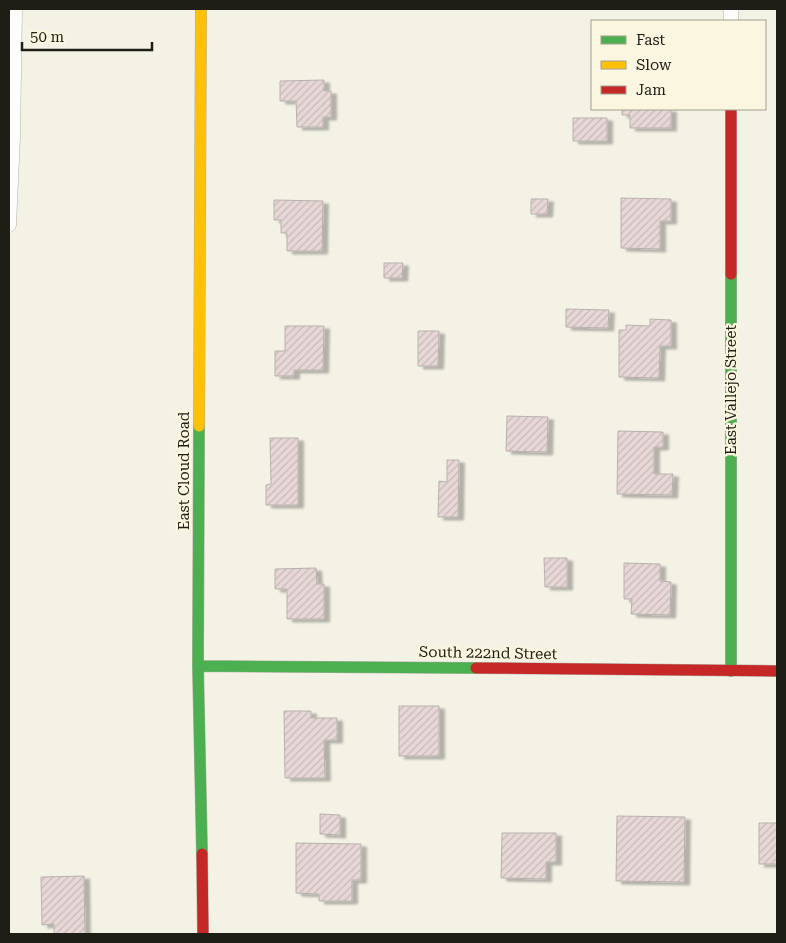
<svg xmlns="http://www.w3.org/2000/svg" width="786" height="943" font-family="'Roboto Serif',serif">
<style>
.building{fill:url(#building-hatch);stroke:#b7b1ad;filter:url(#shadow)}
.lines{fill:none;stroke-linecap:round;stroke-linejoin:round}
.street-casing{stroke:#b2b1a7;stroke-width:15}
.fast-casing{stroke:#b2b1a7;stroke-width:12}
.slow-casing{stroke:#b2b1a7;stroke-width:12}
.jam-casing{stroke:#b2b1a7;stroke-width:12}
.street{stroke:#fdfdfb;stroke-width:14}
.fast{stroke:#4caf50;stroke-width:11}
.slow{stroke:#ffc107;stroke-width:11}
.jam{stroke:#c62828;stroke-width:11}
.labels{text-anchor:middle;stroke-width:4.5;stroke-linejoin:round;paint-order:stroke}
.street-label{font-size:15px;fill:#1f1e16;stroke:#faf6df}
</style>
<defs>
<pattern id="building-hatch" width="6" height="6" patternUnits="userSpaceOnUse" patternTransform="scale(1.25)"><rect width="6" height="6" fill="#e7d8d7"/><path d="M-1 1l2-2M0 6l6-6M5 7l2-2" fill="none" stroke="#c6b9b8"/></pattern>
<filter id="shadow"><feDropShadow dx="5.5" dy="3" stdDeviation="1" flood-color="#0004"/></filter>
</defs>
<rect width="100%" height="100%" fill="#f4f2e5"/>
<path class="building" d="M324,80V91H331V117H323V127H297L296,101H280V81Z
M622,109H671V128H630V115H622Z
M573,118H607V141H573Z
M621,198L671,199V221H660V249L621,248Z
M531,199H548L547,214H531Z
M274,200L323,201L322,251H287V233H281V220H274Z
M384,263H403L402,278H384Z
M566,309L609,310L608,328L566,327Z
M650,319L671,320V346H660L659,378L619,377V330H626V325L650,326Z
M285,326H324L323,370H294V376H275V351H285Z
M418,331H439L438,366H418Z
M507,416L548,417L547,452L506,451Z
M618,431L663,432V447H654V474H673L672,495L617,494Z
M270,438H298V505H266V485L271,484Z
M447,460H459L458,517H438L439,481L447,482Z
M544,558H567V587H545Z
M624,563L660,564V581L671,582L670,615L631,614L632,599H624Z
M316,568L317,584H324V619H287V589H275V569Z
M399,706H439V756H399Z
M284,711H311V718H337V740H324L325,778H285Z
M320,814L340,815V835L320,834Z
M617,816L685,817L684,882L616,881Z
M759,823H777V864H759Z
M502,833H556V862H546V879L501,878Z
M296,843L361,844V880H352V901H319V894L296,893Z
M84,876L85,934H54V924L42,925L41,877Z"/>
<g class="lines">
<g class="street-casing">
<path id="street" d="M731,21V9
M9,225L13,136L15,9"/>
</g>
<g class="fast-casing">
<path id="fast" d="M731,274V671
M199,426L198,666L202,854
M198,666L476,668"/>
</g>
<g class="slow-casing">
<path id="slow" d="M199,426L201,9"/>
</g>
<g class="jam-casing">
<path id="jam" d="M731,109V274
M476,668L777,671
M202,854L203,934"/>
</g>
<use href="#street" class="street"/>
<use href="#fast" class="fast"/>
<use href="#slow" class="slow"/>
<use href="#jam" class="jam"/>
</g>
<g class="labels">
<g class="street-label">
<text transform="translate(731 390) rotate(-90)" y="5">East Vallejo Street</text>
<text transform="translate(184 471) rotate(-90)" y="5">East Cloud Road</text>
<text transform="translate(488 653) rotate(1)" y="5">South 222nd Street</text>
</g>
</g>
<rect width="786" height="943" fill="none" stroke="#1f1e16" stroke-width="20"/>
<rect x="591" y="20" width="175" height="90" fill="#faf6df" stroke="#a2a08f"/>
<rect x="601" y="36" width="25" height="8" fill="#4caf50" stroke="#a2a08f"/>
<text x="636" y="45" font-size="15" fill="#1f1e16">Fast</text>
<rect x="601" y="61" width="25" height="8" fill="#ffc107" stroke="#a2a08f"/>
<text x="636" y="70" font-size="15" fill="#1f1e16">Slow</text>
<rect x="601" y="86" width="25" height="8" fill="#c62828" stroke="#a2a08f"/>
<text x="636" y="95" font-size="15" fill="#1f1e16">Jam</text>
<path d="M22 42v8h130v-8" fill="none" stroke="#1f1e16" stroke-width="2.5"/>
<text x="30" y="42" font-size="15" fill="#1f1e16" stroke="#faf6df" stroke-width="4" paint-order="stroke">50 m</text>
</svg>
